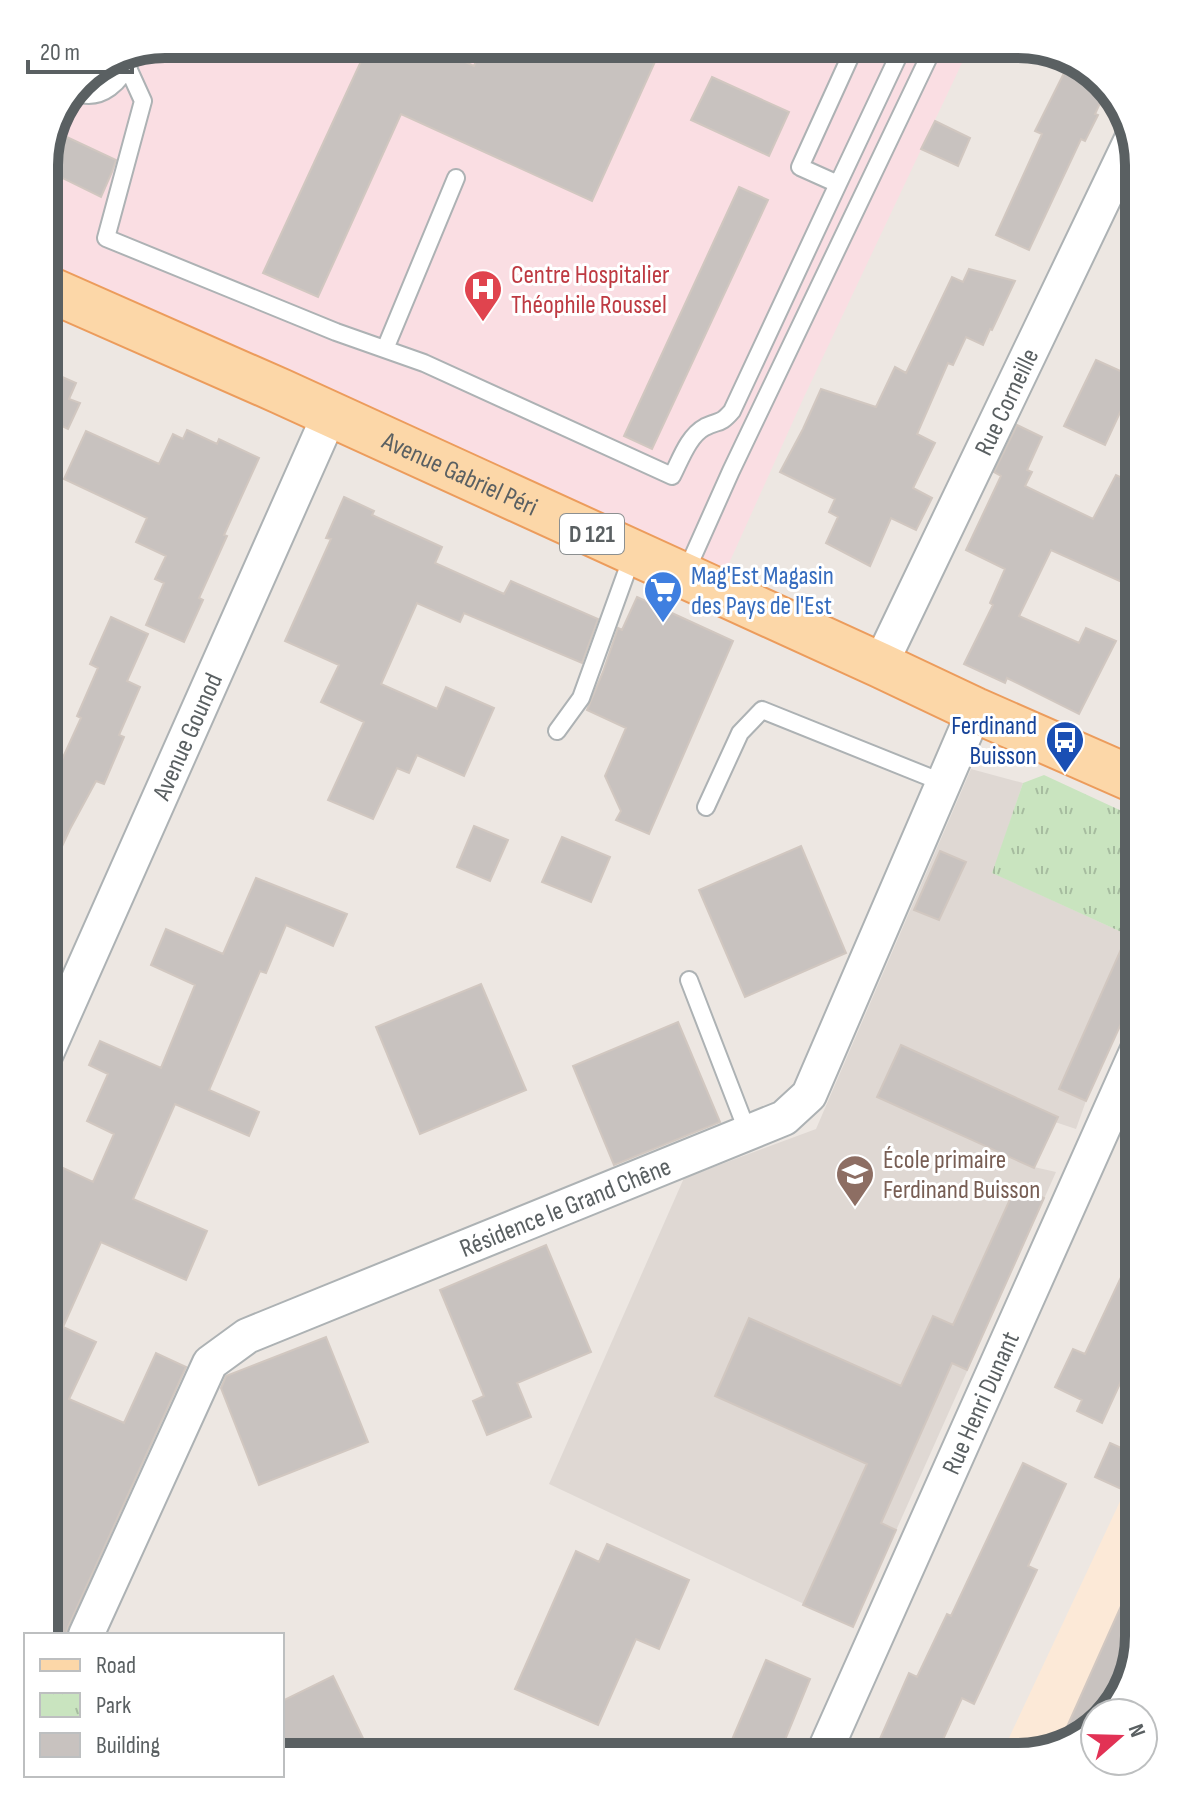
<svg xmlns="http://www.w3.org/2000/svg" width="1183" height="1801" font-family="'Sofia Sans Condensed',sans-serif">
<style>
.commercial{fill:#fce9d7}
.education{fill:#dfd8d3}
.medical{fill:#fadee3}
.park{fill:url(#park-tufts)}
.building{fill:#c8c2bf;stroke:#d1c7c0;stroke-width:2}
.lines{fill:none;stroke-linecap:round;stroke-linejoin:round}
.service-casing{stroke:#adb2b4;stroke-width:20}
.minor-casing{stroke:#adb2b4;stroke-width:38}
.primary-casing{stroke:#ec9c5c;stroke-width:48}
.service{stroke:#fff;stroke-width:16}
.minor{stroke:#fff;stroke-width:34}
.primary{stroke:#fcd7a8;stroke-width:44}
.labels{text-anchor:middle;stroke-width:6;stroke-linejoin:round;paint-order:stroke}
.shield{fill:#fff;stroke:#8c9091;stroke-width:2}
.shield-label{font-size:24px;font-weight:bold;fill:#5a6062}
.health-label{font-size:26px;fill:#be3a42;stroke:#fff;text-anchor:start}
.street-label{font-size:26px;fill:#5a6062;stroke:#fff}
.shop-label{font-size:26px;fill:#366cbe;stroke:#fff;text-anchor:start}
.transit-label{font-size:26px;fill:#164399;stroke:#fff;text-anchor:end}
.education-label{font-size:26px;fill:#785e54;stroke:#fff;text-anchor:start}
.rim{fill:none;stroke:#5a6062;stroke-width:10}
</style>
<defs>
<pattern id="park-tufts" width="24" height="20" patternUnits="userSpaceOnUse" patternTransform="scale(2)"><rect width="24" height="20" fill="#c9e4bf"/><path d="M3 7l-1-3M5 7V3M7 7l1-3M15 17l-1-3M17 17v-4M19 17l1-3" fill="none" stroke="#a6bc9f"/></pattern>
</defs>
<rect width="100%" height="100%" fill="#ede7e2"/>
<path class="commercial" d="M1139,1461V1637L1095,1713V1724L1078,1741L1019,1757H1000Z"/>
<path class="education" d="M971,769L1023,783L993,873L1139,940V984L1086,1101L1076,1129L1055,1122L1034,1167L1056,1172L853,1627L549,1484L684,1178L816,1129Z"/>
<path class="medical" d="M165,44H971L804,397L717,590L44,287V157L80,79Z"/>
<path class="park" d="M1044,775L1139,819V940L992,873L1023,783Z"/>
<path class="building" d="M369,44H425L474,66L484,44H663L592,201L401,114L318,297L263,273Z
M1071,59L1085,64L1107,88L1095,114L1098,115L1085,141L1081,139L1029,250L996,235L1042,134L1035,131Z
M712,77L789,112L769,156L691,120Z
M935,121L970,138L958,166L921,149Z
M56,132L116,160L112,172L101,197L44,169V157Z
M739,187L768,200L652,449L624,436Z
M969,269L1015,281L992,330L990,329L983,345L966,337L953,365L948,363L917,434L935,443L913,488L932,498L916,530L891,518L870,566L826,543L838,517L829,512L835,499L780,472L803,429L821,389L876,407L895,367L906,373L952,277L963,282Z
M1096,360L1136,378L1105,445L1064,426Z
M44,369L76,383L69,399L80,403L68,429L58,424L44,457Z
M1017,425L1042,437L1027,470L1032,472L1025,486L1093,519L1116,475L1139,486V551L1124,583L1051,550L1019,616L1079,643L1086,628L1116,641L1079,714L1007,678L1005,683L964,664L993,605L990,603L1005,569L966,550L1001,476L994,472Z
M187,430L217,444L219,439L259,458L224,535L227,536L199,598L203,600L184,642L146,625L164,583L155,579L166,556L136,542L147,518L64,479L86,431L159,464L173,434L183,439Z
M344,497L374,511L372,515L442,547L435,563L504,594L511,581L598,619L582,663L464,613L460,622L417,603L381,684L437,709L446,687L494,708L464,776L417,755L409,773L397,768L373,819L328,800L364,722L321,702L339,665L285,641L331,539L326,538Z
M637,597L733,641L649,834L616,820L621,811L605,776L626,728L587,710L603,672L618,628L622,630Z
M111,617L148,634L127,681L140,687L119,735L124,737L104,784L96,781L70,829L44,885V757L60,764L81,718L77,716L98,668L90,664Z
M474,826L508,840L490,881L457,867Z
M562,837L610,857L591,902L542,882Z
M801,846L846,953L745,997L699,890Z
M940,851L966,862L939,920L914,910Z
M256,878L347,914L333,946L286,925L266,973L260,971L209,1090L259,1112L249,1136L175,1104L133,1199L207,1231L186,1280L101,1242L63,1327L96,1342L69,1399L124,1423L156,1353L186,1367L68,1627L66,1635H44V1256L56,1230L44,1225V1159L93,1182L114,1134L87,1121L108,1074L89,1065L100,1041L161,1068L195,985L151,965L166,929L223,954Z
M1139,909V984L1086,1101L1059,1089Z
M481,984L526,1090L420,1134L376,1027Z
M678,1022L720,1122L614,1165L573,1066Z
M901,1045L1058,1117L1034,1168L877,1097Z
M1016,1186L1044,1198L967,1370L952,1363L881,1523L896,1530L853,1627L803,1605L867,1464L715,1396L749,1318L901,1386L933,1316L953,1325Z
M1139,1239V1342L1102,1423L1077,1411L1082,1400L1055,1387L1073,1349L1085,1354Z
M546,1245L591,1352L517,1383L531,1417L487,1435L473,1401L484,1396L440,1290Z
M326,1337L368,1442L259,1485L221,1388L226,1376Z
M1110,1443L1139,1456V1497L1095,1477Z
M1023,1463L1066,1484L1028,1566L1037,1570L974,1704L962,1698L935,1757H872L909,1673L917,1677L947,1614L951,1616Z
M607,1544L689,1580L659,1649L636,1639L598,1725L515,1689L576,1551L599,1562Z
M1139,1566V1637L1123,1697L1107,1713H1095V1724L1078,1741L1058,1747Z
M766,1660L810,1679L778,1757H767L731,1742Z
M333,1676L372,1757H282V1701Z"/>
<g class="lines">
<g class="service-casing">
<path id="service" d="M856,44L800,167L838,184L904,44
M128,68L143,101L106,238L336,332L424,363L672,476C680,461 688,436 705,427C719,420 720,425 732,411L838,184
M74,92C102,103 122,81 132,57
M385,349L456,178
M685,574L731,471L935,44
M557,731L581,698L633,554
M706,807L740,733L762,710L944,783
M689,980L748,1133"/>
</g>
<g class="minor-casing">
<g id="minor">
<path id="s1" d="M880,665L1132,139"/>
<path id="s2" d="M44,1058L330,414"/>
<path id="s3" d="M86,1635L210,1363L247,1336L784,1118L809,1095L975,710"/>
<path id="s4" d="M822,1757L1139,1047"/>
</g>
</g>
<g class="primary-casing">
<g id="primary">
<path id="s5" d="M44,287L280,391L880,665L975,710L1139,782"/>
</g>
</g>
<use href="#service" class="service"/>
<use href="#minor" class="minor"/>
<use href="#primary" class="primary"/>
</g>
<defs>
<g id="hospital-pin" transform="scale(2)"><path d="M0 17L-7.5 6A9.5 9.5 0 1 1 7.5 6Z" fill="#e0444e" stroke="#fff"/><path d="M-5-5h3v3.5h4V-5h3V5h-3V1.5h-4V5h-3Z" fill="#fff"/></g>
<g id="supermarket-pin" transform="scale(2)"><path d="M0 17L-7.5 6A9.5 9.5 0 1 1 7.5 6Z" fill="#3f7fe0" stroke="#fff"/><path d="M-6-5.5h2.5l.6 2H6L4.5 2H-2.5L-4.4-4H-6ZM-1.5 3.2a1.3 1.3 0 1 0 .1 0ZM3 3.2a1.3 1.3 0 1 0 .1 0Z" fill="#fff"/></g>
<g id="bus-pin" transform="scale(2)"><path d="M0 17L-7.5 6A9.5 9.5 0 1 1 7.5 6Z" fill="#1a4fb4" stroke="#fff"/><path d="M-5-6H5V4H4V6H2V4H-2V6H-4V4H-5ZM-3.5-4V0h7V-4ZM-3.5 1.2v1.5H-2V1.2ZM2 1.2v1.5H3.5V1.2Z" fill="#fff"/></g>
<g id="school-pin" transform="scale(2)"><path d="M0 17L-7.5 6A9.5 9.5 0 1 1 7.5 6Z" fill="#8d6e63" stroke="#fff"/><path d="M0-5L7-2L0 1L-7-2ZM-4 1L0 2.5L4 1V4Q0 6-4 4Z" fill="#fff"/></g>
</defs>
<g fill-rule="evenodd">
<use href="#hospital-pin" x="483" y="289"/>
<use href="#supermarket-pin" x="663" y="590"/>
<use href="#bus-pin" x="1065" y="740"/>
<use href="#school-pin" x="855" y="1174"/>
</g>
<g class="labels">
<rect class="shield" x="560" y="514" width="64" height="40" rx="6"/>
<g class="shield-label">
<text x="592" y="542">D 121</text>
</g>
<g class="health-label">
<text x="511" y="283">Centre Hospitalier<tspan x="511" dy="30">Théophile Roussel</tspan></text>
</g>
<g class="street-label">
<text dy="9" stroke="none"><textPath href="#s1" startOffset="292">Rue Corneille</textPath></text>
<text dy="9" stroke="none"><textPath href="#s5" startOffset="456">Avenue Gabriel Péri</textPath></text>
<text dy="9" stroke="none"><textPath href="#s2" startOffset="352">Avenue Gounod</textPath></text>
<text dy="9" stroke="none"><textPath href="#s3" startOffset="688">Résidence le Grand Chêne</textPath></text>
<text dy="9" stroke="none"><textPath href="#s4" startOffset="388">Rue Henri Dunant</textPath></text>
</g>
<g class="shop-label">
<text x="691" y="584">Mag'Est Magasin<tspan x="691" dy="30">des Pays de l'Est</tspan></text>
</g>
<g class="transit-label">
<text x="1037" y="734">Ferdinand<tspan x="1037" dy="30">Buisson</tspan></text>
</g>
<g class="education-label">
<text x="883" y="1168">École primaire<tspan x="883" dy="30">Ferdinand Buisson</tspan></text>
</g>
</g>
<path d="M0 0H1183V1801H0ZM165 58H1018A107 107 0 0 1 1125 165V1636A107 107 0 0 1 1018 1743H165A107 107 0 0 1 58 1636V165A107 107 0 0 1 165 58Z" fill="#fff" fill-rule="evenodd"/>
<path class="rim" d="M165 58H1018A107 107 0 0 1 1125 165V1636A107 107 0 0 1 1018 1743H165A107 107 0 0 1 58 1636V165A107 107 0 0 1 165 58Z"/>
<rect x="24" y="1633" width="260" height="144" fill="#ffffff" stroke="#bdbfc0" stroke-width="2"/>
<rect x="40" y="1659" width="40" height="12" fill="#fcd7a8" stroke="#bdbfc0" stroke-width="2"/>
<text x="96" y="1673" font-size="24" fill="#5a6062">Road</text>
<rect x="40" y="1693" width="40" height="24" fill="url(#park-tufts)" stroke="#bdbfc0" stroke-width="2"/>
<text x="96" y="1713" font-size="24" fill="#5a6062">Park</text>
<rect x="40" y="1733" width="40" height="24" fill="#c8c2bf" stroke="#bdbfc0" stroke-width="2"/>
<text x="96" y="1753" font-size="24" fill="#5a6062">Building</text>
<g transform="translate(1119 1737) rotate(70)"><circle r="38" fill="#ffffff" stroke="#bdbfc0" stroke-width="2"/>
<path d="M0-6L14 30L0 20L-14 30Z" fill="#e23255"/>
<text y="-12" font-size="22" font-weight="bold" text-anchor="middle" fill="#5a6062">N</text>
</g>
<path d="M28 60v12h104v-12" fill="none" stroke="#5a6062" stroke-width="4"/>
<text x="40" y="60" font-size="24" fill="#5a6062" stroke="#ffffff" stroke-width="6" paint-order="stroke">20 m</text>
</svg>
